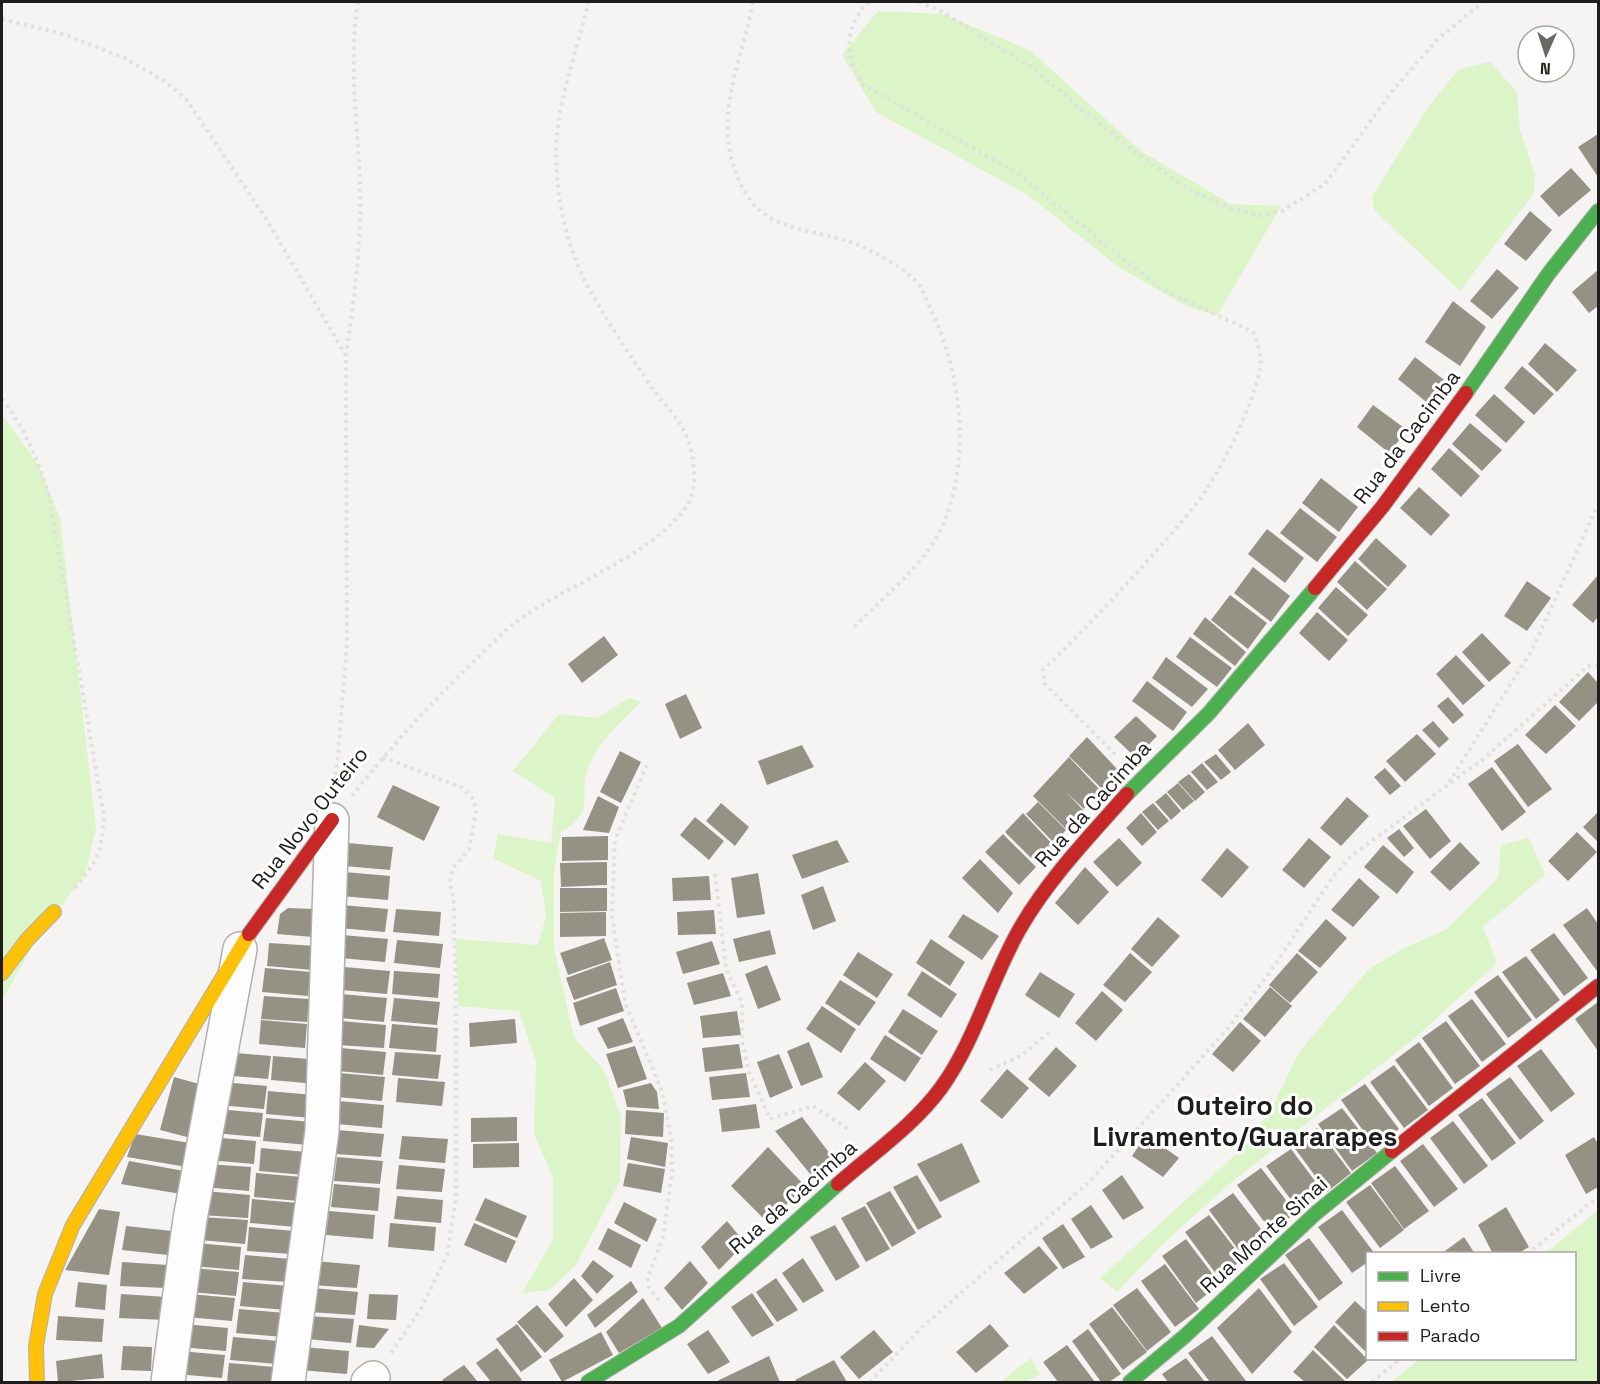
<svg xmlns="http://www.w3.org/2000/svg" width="1600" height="1384" font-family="'Space Grotesk',sans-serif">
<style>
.green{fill:#dbf5c9}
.building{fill:#959185}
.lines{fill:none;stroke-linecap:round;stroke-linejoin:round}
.street-casing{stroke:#b0afad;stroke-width:36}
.fast-casing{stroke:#b0afad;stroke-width:16}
.slow-casing{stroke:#b0afad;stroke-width:16}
.jam-casing{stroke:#b0afad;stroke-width:16}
.path{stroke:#e0e0df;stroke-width:4;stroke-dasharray:3 4.5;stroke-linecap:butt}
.street{stroke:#fefdfd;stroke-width:33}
.fast{stroke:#4caf50;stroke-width:14}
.slow{stroke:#ffc107;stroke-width:14}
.jam{stroke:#c62828;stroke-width:14}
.labels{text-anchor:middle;stroke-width:6;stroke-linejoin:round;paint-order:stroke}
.street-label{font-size:21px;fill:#1e1d1c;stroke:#fff}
.district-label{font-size:27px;font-weight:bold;fill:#1e1d1c;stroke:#fff}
</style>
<rect width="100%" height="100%" fill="#f5f4f2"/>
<path class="green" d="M878,11L943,14L1031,51L1141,151L1231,204L1281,206L1217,316L1184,305L1117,266L1028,195L876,112L842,55Z
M1490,62L1517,92L1520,130L1535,176L1534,193L1460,291L1375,211L1372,196L1429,106L1459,69Z
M2,415L38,464L60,518L96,828L85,875L42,930L2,1000Z
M629,698L641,702C621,721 602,739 590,763C575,793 600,809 561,832L554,870V948L574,1038L603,1069L621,1116L620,1181L576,1265L550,1290L522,1293L553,1240V1177L534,1134L536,1061L519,1011L458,1006L456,939L538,945L546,916L541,881L493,858L498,834L551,843L555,798L513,771L559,714L597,718Z
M1529,838L1545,875L1483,927L1497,963L1416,1037L1227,1186L1166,1241L1117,1292L1100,1278L1234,1156L1270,1112L1299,1052L1368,970L1402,949L1447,929L1498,878L1501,845Z
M1598,1210V1382H1391L1420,1359L1574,1358V1254L1546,1253Z
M1031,1358L1040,1374L1027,1382H1000Z"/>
<path class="building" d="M1598,134V177L1578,147Z
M1571,168L1591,190L1559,217L1540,196Z
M1530,211L1552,230L1526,261L1504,244Z
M1497,269L1519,288L1492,319L1470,301Z
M1598,270V306L1589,313L1572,292Z
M1453,301L1486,327L1460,366L1425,342Z
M1545,343L1577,370L1557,392L1528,364Z
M1415,357L1448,383L1430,405L1398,379Z
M1522,366L1554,394L1534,415L1504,388Z
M1494,394L1525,422L1506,443L1475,415Z
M1373,405L1407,430L1389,453L1357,427Z
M1470,423L1502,450L1482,471L1452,444Z
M1449,448L1480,476L1461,497L1431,469Z
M1321,478L1358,507L1339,532L1302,503Z
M1419,487L1450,515L1431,536L1400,508Z
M1300,508L1337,537L1317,562L1280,533Z
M1267,529L1304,558L1285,583L1248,554Z
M1376,538L1407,566L1388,587L1358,559Z
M1355,561L1387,589L1367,610L1337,582Z
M1253,567L1290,596L1271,622L1234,593Z
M1598,575V617L1593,623L1572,605Z
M1527,581L1551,598L1527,631L1504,616Z
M1336,587L1368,615L1348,636L1318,608Z
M1230,595L1267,623L1248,649L1211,620Z
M1317,612L1348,640L1329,661L1299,633Z
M1205,617L1246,652L1235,666L1193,634Z
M1482,633L1511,663L1489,682L1462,652Z
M604,636L618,655L582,683L568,664Z
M1190,637L1232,668L1217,687L1176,657Z
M1456,655L1485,686L1463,705L1436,674Z
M1166,657L1208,689L1192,707L1152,678Z
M1588,672L1598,683V702L1579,721L1559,702Z
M1147,681L1187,712L1173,731L1132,701Z
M686,694L702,728L680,739L665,704Z
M1448,697L1464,715L1453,724L1437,706Z
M1555,705L1576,726L1546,754L1525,735Z
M1136,716L1157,736L1136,758L1114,737Z
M1433,721L1449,739L1439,748L1422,730Z
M1248,723L1265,745L1235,770L1218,750Z
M1417,734L1436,754L1405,782L1386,761Z
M1087,737L1119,771L1102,789L1069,756Z
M1518,744L1552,789L1528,807L1494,761Z
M802,745L814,767L767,785L758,761Z
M620,751L641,762L621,803L600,792Z
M1216,754L1231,772L1221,780L1204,762Z
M1069,757L1101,791L1084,809L1066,792L1084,811L1066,829L1033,796Z
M1202,763L1218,782L1207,790L1191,772Z
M1492,767L1526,812L1502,831L1468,784Z
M1385,768L1401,786L1390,795L1374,777Z
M1189,774L1205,792L1195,801L1178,782Z
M1178,783L1194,801L1183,810L1167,792Z
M393,785L440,807L424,841L377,817Z
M1166,793L1181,811L1171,820L1155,802Z
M598,796L619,807L609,833L583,830Z
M1347,797L1369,816L1341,846L1320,828Z
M1038,802L1066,830L1054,843L1026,814Z
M721,803L749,827L735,846L706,821Z
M1153,803L1169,821L1158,830L1142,812Z
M1426,809L1451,841L1430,859L1403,826Z
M1598,812V842L1583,827Z
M1023,813L1055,847L1038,865L1005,832Z
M1141,813L1157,832L1142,846L1126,828Z
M695,817L724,841L709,860L680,835Z
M1399,829L1414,848L1404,857L1387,838Z
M1577,832L1597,852L1568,881L1548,861Z
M1003,834L1036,867L1019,885L985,852Z
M608,836V860L562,861V837Z
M1119,838L1142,863L1117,887L1093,862Z
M1309,838L1331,857L1304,888L1282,870Z
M837,840L849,862L802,879L792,855Z
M1460,842L1480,863L1450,891L1430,872Z
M347,843L393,847L390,870L344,866Z
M1383,845L1414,872L1397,894L1364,867Z
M1227,848L1249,867L1222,898L1201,880Z
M980,859L1013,893L998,913L962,878Z
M607,862V885L561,887L560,863Z
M1085,867L1109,892L1078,925L1055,903Z
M344,872L390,876L388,900L341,896Z
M758,873L765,914L737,918L731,878Z
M709,876L711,900L673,901L672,878Z
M1359,878L1380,897L1353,927L1331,910Z
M823,886L836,921L813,930L801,895Z
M560,888H607V911L560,912Z
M341,905L388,909L385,932L339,928Z
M288,908L314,909L313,937L277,934L280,914Z
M1587,908L1598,924L1597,971L1563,925Z
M396,909L441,912L439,936L393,932Z
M714,910L716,934L678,935L677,912Z
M606,912V936L560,937V913Z
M963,914L999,936L982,960L948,937Z
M1158,917L1180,936L1152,967L1131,949Z
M1326,919L1347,938L1320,968L1298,951Z
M770,930L776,954L739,962L733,939Z
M1554,933L1588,978L1564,996L1530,950Z
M342,935L388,939L385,962L340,958Z
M604,938L612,960L568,975L560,953Z
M931,939L965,962L950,986L916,963Z
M397,940L443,944L440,968L394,963Z
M712,941L720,964L683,974L676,952Z
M269,943L316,946L313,970L267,966Z
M858,952L893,974L877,998L843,975Z
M1130,953L1152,972L1125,1002L1103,985Z
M1297,953L1318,972L1290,1003L1269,985Z
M1526,956L1560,1000L1536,1019L1502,972Z
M610,962L617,985L574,1000L566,978Z
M767,965L781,1000L758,1009L745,974Z
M344,967L390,971L387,994L341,990Z
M265,968L311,972L308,996L262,992Z
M394,971L440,974L438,998L392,994Z
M922,971L957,994L941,1018L907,995Z
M1040,972L1075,994L1059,1018L1025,995Z
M723,973L731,996L694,1005L687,983Z
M1498,975L1532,1020L1508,1038L1474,992Z
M840,980L876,1002L859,1026L825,1003Z
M1270,987L1292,1006L1265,1037L1243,1019Z
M616,988L624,1011L580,1026L573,1003Z
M1102,991L1123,1010L1096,1041L1075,1023Z
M341,994L387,998L384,1022L339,1018Z
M264,996L309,999L307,1022L261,1019Z
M394,998L440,1002L437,1025L391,1021Z
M1472,999L1506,1044L1482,1062L1448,1016Z
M1598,1002V1051L1575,1019Z
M822,1006L856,1029L841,1053L806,1029Z
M903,1009L938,1031L922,1055L888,1032Z
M737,1011L741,1035L703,1038L700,1016Z
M623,1018L633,1042L608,1049L597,1028Z
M515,1019L517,1043L470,1047L469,1023Z
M261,1020L307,1024L305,1048L259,1044Z
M341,1021L386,1025L384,1048L338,1045Z
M1446,1021L1480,1066L1455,1084L1422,1038Z
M1240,1022L1261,1041L1233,1072L1212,1054Z
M392,1024L438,1028L436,1052L389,1048Z
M885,1035L921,1058L905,1082L870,1059Z
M809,1042L823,1077L801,1086L787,1051Z
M1419,1042L1453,1088L1429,1106L1395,1060Z
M739,1044L743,1068L705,1072L702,1048Z
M635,1046L647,1079L618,1088L606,1054Z
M1056,1047L1077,1066L1049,1097L1028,1079Z
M340,1048L386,1052L383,1075L337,1071Z
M1541,1049L1575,1094L1551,1112L1517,1066Z
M225,1052L271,1056L268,1079L222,1075Z
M395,1052L441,1055L438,1079L392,1075Z
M779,1054L793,1088L770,1098L757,1062Z
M273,1056L320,1060L317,1084L271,1080Z
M865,1062L886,1081L859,1111L837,1093Z
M1394,1065L1428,1110L1404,1128L1370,1082Z
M1007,1069L1029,1088L1002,1119L980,1101Z
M339,1073L385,1077L382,1101L337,1097Z
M746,1073L750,1097L712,1100L709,1077Z
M174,1077L203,1085L191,1138L160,1130Z
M1510,1077L1544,1121L1520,1140L1486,1094Z
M398,1078L445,1082L442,1106L396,1102Z
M221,1082L267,1086L264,1109L218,1105Z
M651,1083L657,1092L659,1109L627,1107L623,1090Z
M1365,1084L1399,1129L1375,1147L1341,1100Z
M268,1091L314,1095L311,1118L266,1114Z
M1482,1098L1516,1143L1492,1161L1458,1115Z
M338,1101L384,1105L382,1128L336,1124Z
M756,1104L760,1128L722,1132L719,1109Z
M1342,1108L1377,1153L1352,1171L1318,1124Z
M217,1109L263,1113L260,1137L214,1133Z
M626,1110L664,1113L663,1137L625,1134Z
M517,1117V1141L471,1142V1118Z
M802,1117L837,1163L815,1180L775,1131Z
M266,1118L312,1122L309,1145L263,1141Z
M1453,1121L1488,1166L1464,1184L1430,1138Z
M1317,1128L1351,1173L1327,1192L1293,1146Z
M337,1130L384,1134L381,1157L335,1154Z
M135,1134L190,1143L187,1167L127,1157Z
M1146,1135L1179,1158L1163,1177L1132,1156Z
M402,1136L448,1139L445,1163L399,1159Z
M210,1137L256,1141L254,1164L208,1160Z
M631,1137L668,1143L665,1167L627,1159Z
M1594,1137L1598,1144V1187L1586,1194L1565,1155Z
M519,1143V1167L473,1168V1144Z
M962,1143L980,1182L940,1202L917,1164Z
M1423,1144L1458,1189L1434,1207L1400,1161Z
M768,1147L805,1186L768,1223L731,1186Z
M261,1148L307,1152L304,1175L259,1171Z
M1291,1149L1324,1193L1300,1212L1266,1166Z
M337,1157L383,1161L380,1184L334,1181Z
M129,1161L184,1171L181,1194L121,1184Z
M628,1163L665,1169L661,1193L623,1186Z
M206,1164L251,1167L249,1191L203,1187Z
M399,1165L445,1169L442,1192L396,1189Z
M1395,1166L1429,1211L1404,1229L1371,1183Z
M1261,1168L1296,1213L1271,1231L1237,1185Z
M256,1173L302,1177L299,1201L254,1197Z
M917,1175L942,1217L918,1230L893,1187Z
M1122,1175L1144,1208L1123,1220L1102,1190Z
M334,1184L380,1188L378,1211L331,1207Z
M1370,1185L1404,1230L1380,1248L1346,1202Z
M204,1191L250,1195L248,1218L201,1215Z
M890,1191L916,1233L892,1247L866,1203Z
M1233,1193L1268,1238L1243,1256L1209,1210Z
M397,1196L443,1200L441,1223L394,1219Z
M485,1198L527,1216L517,1238L475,1220Z
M252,1199L298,1203L295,1227L250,1223Z
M624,1202L657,1219L647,1242L614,1223Z
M1091,1205L1113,1237L1091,1249L1071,1219Z
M865,1206L890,1249L866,1262L841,1218Z
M1506,1207L1529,1247L1517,1254H1493L1478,1225Z
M99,1209L120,1212L109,1275L65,1270Z
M1342,1210L1375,1254H1368V1262L1352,1273L1318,1227Z
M329,1211L375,1215L373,1239L326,1235Z
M1209,1215L1243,1259L1219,1278L1185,1232Z
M202,1217L248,1220L245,1244L200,1240Z
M727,1221L745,1243L719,1270L701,1247Z
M390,1223L436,1227L434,1251L388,1247Z
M474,1223L516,1241L506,1263L464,1245Z
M1063,1224L1085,1257L1063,1269L1042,1238Z
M835,1225L860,1267L836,1281L810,1237Z
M126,1226L172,1231L168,1255L122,1250Z
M249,1227L295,1231L292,1254L247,1251Z
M608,1228L641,1245L631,1268L598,1249Z
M1464,1237L1475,1254H1441Z
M1309,1238L1343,1283L1319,1301L1285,1255Z
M1186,1239L1220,1284L1196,1303L1162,1256Z
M196,1243L241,1247L239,1270L193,1266Z
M1039,1246L1058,1268L1024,1294L1004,1273Z
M245,1255L291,1259L288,1282L242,1279Z
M803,1258L824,1291L803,1303L782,1273Z
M593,1260L614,1276L597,1294L581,1276Z
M314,1261L360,1265L357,1288L311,1285Z
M690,1261L708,1283L682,1310L664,1288Z
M122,1262L168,1265L166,1288L120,1286Z
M1284,1263L1318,1307L1294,1326L1260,1279Z
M1165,1264L1199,1309L1175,1327L1141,1281Z
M193,1268L239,1272L236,1296L191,1292Z
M574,1278L593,1300L566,1327L548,1304Z
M776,1278L798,1310L777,1322L756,1292Z
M631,1281L638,1292L595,1328L587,1315Z
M78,1282L107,1285L105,1310L75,1307Z
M243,1282L289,1286L286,1310L240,1306Z
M312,1288L358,1292L355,1315L309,1312Z
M1137,1288L1171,1332L1147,1351L1113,1305Z
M1259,1288L1292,1332L1252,1374L1217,1328Z
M752,1293L774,1325L752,1337L731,1307Z
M121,1294L167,1297L166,1320L119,1318Z
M189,1294L235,1298L232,1321L186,1317Z
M369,1294L398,1295L396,1320L367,1319Z
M643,1298L662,1328L619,1353L606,1332Z
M1355,1301L1368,1313V1354L1335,1322Z
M537,1305L564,1336L545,1353L517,1322Z
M1112,1307L1147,1352L1123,1370L1089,1324Z
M239,1309L285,1313L283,1337L236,1333Z
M58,1316L104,1319L102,1342L56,1340Z
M308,1316L354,1319L351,1343L306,1339Z
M183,1324L228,1328L226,1351L180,1347Z
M517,1324L542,1357L521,1372L496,1339Z
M990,1324L1009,1346L976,1373L956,1352Z
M359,1325L389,1329L374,1348L356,1347Z
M1334,1325L1368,1360L1347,1379L1314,1347Z
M1088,1329L1121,1374L1109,1382H1101L1072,1341Z
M708,1330L730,1362L708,1374L687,1344Z
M874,1330L893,1352L859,1379L840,1357Z
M601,1332L613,1355L562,1382L549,1360Z
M1212,1336L1246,1381L1244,1382H1210L1188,1353Z
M233,1337L279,1341L276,1364L230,1360Z
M1067,1345L1095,1382H1058L1043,1362Z
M123,1346L152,1347L151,1371L121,1370Z
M303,1347L349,1351L347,1374L300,1370Z
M497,1348L522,1380L519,1382H491L476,1363Z
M1313,1350L1346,1382H1305L1293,1372Z
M179,1351L225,1355L222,1378L176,1374Z
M102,1354L104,1378L58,1382L56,1361Z
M769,1356L780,1382H715Z
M1186,1358L1205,1382H1168L1162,1374Z
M834,1360L847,1382H797L795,1380Z
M229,1363L275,1367L274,1382H227Z
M464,1365L478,1382H445L442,1380Z"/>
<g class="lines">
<g class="street-casing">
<path id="street" d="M168,1382L190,1219L240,949
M288,1382L322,1131L332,820
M368,1382L373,1378"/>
</g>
<g class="fast-casing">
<path id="fast" d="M1466,393L1549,273L1598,211
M1127,794L1209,713L1315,588
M588,1382L679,1326L838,1184
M1130,1382L1185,1336L1316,1213L1392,1151"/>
</g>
<g class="slow-casing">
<path id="slow" d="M2,973L27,940L54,912
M37,1382L36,1346L45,1294L73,1225L249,934"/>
</g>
<g class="jam-casing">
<path id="jam" d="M1315,588L1383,506L1466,393
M249,934L332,820
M1392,1151L1598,986
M838,1184C873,1153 914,1125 941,1088C977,1038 991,977 1022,925C1051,876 1090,836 1127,794"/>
</g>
<path class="path" d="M753,2C740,71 707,126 746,194C770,235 826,229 863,247C882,256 906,269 919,285C924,292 927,302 931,310C962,374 972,463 941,529C924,565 881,599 854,627
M869,2C863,5 861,11 857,17C844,41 849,61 862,84L1015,172L1160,288L1253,332C1258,344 1262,355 1260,368C1254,405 1219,475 1196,504C1149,562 1096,618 1043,670L1045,684L1118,757
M919,2L943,12L1032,68L1129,148L1193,192L1230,208L1259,216L1282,211L1325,184L1394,89L1437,40L1483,2
M2,19L66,35L125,58L164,81L186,99L267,220L346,356L347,644L335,790
M346,356C354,299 362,243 360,186C358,125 348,62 358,2
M2,399C25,428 38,460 49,496L104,817C102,852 97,862 74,889
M383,757L462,788L474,800L476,811L469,850L453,868L450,881L454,905L456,1032V1197L447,1255L421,1309L391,1353
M647,765L615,840L612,915L625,1003L662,1091L671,1138L672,1171L663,1237L648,1277L649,1288L660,1302
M1449,782L1532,650L1598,505
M352,796C389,749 429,705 472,663C485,651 498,637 512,625C562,586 648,559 685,508C693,498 695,484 694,471C691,422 667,413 644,376C624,346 603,315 586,283C561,234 551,172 559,118C566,79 579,40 589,2
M715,874L726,969L742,1002V1041L749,1072L770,1119L813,1106L851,1131
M990,1070L1022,1055L1051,1031
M1527,1254L1598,1197
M870,1382L924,1325L1088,1183L1161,1103L1230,1026L1275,965L1332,878L1350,857L1482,760L1588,666L1598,665
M1372,1382L1401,1358"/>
<use href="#street" class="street"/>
<use href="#fast" class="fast"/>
<use href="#slow" class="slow"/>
<use href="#jam" class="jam"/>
</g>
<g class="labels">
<g class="street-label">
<text transform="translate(1407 437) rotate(-53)" y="7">Rua da Cacimba</text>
<text transform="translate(1093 804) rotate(-48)" y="7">Rua da Cacimba</text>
<text transform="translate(310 818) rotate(-52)" y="7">Rua Novo Outeiro</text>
<text transform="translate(793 1197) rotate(-41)" y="7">Rua da Cacimba</text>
<text transform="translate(1264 1235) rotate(-42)" y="7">Rua Monte Sinai</text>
</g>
<g class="district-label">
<text x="1245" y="1115">Outeiro do<tspan x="1245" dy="31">Livramento/Guararapes</tspan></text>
</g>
</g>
<rect width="1600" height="1384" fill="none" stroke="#1e1d1c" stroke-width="6"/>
<rect x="1366" y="1252" width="210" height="108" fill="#ffffff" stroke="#a5a5a4" stroke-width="1.5"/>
<rect x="1378" y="1272" width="30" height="9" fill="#4caf50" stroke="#a5a5a4" stroke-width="1.5"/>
<text x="1420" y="1282" font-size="18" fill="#1e1d1c">Livre</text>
<rect x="1378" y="1302" width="30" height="9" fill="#ffc107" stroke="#a5a5a4" stroke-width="1.5"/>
<text x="1420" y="1312" font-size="18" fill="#1e1d1c">Lento</text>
<rect x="1378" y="1332" width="30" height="9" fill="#c62828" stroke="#a5a5a4" stroke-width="1.5"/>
<text x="1420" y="1342" font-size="18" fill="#1e1d1c">Parado</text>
<g transform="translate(1546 54) rotate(183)"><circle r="28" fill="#ffffff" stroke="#a5a5a4" stroke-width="1.5"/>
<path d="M0-4.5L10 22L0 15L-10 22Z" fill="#696867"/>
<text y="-9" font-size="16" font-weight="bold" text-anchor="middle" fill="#1e1d1c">N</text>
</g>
</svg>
